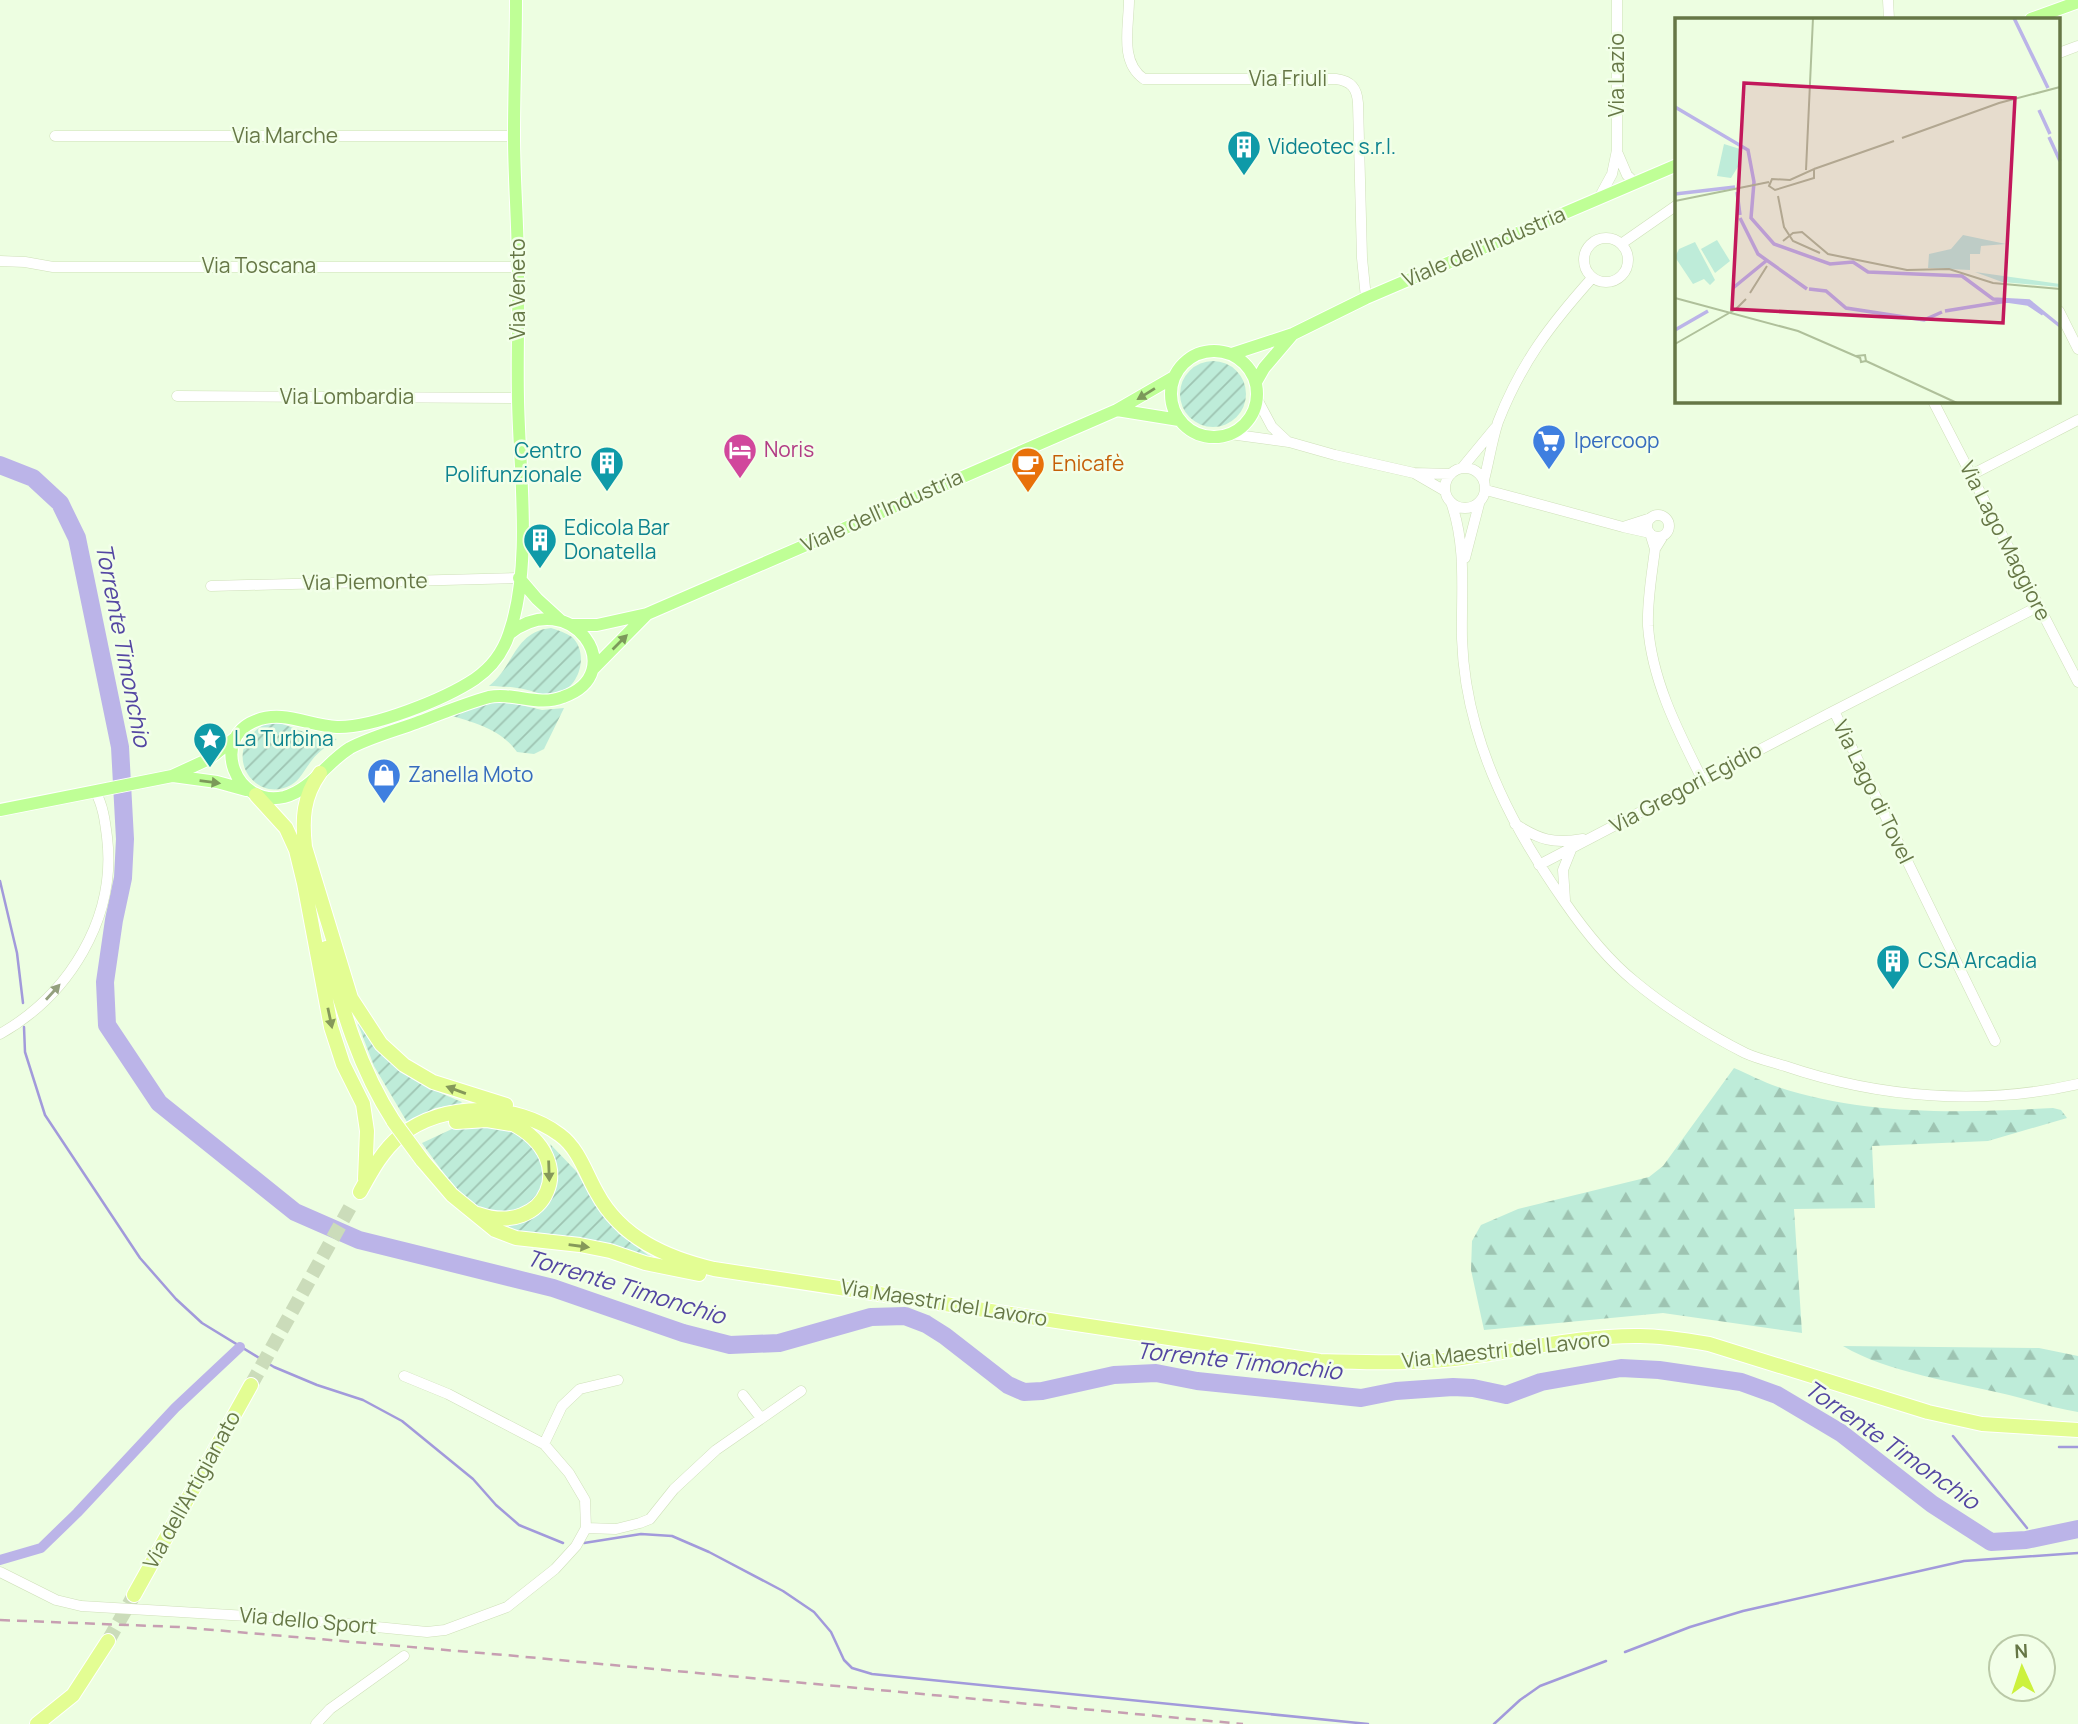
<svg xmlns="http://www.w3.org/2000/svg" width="2078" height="1724" font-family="Manrope,sans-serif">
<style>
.forest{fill:url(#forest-firs)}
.garden{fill:url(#garden-furrows)}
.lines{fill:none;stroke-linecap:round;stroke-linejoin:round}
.stream{stroke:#a29adb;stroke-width:2.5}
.canal{stroke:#bbb4e8;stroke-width:10}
.river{stroke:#bbb4e8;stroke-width:18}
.highway-tunnel{stroke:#cbdcba;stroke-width:14;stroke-dasharray:14 7;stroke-linecap:butt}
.minor-casing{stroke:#cfe0b9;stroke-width:11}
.major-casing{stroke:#fff;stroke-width:14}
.highway-casing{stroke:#fff;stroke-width:16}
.minor{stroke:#fff;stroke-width:10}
.major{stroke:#bfff96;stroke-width:12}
.highway{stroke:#e3fd93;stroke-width:14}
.rail{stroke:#c79fb2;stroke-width:2.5;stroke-dasharray:10 7;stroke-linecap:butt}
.highway-bridge-casing{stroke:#fff;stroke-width:16;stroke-linecap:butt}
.highway-bridge{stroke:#e3fd93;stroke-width:14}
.oneway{fill:#7c995a}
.oneway2{fill:#94a07e}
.oneway3{fill:#859859}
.labels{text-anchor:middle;stroke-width:5;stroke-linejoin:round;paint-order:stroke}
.street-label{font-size:21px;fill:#667746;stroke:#f2ffe8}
.culture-label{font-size:21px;fill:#0d838f;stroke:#f2ffe8;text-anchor:start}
.shop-label{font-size:21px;fill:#366cbe;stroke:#f2ffe8;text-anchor:start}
.hotel-label{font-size:21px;fill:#b23c85;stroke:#f2ffe8;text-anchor:start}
.food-label{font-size:21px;fill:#c56008;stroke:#f2ffe8;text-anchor:start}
.water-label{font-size:23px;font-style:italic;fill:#5346a2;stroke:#f2ffe8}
.inset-river{fill:none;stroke:#bbb4e8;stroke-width:3.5}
.inset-road{fill:none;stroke:#afc09a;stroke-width:2}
.view{fill:#c2185b;fill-opacity:0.15;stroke:#c2185b;stroke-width:3.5}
.inset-edge{fill:none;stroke:#667746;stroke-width:3.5}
</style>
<defs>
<pattern id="forest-firs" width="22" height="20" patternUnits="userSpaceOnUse" patternTransform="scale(1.75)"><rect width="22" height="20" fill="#beecd9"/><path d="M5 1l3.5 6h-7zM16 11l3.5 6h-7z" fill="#9ec4b2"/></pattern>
<pattern id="garden-furrows" width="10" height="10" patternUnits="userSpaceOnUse" patternTransform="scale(1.75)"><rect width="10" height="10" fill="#beecd9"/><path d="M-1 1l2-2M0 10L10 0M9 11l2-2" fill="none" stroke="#9ec4b2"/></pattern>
</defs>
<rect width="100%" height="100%" fill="#edfee1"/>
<path class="forest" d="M1734,1068C1748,1074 1763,1082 1778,1087C1866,1116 1961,1113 2053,1108L2061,1110L2067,1118L1988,1141L1872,1146L1875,1208L1794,1209L1802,1333L1663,1313L1484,1330L1471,1270L1472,1241L1481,1225L1518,1209L1649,1177L1663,1166Z
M1843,1346L2039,1348L2078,1356V1412C2054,1408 2032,1401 2009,1395C1959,1383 1886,1372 1843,1346Z"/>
<path class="garden" d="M1180 394a33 33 0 1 1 66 0a33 33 0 1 1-66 0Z
M551,628C558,630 566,633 572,637C589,653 580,685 560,693C547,699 531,689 517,688C508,686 498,687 489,686C515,665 514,632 551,628Z
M504,701L542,710L564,708L544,749L534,754L517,752C501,729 475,723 449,715L479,704Z
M269,722L280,723L312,735L337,739C327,746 319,751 312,760C305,769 300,780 291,785C253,806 216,747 269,722Z
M358,1024C367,1031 370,1042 378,1050C401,1075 432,1090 462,1102L460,1104L435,1108L407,1122L374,1066Z
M473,1126C487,1127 503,1128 516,1134C574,1162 532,1238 479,1207C455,1192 438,1165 422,1143L452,1129Z
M550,1144L576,1171L596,1206L619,1234L648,1255L669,1264L533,1237L502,1226C510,1224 522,1223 529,1219C557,1201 560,1172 550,1144Z"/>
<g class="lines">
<path class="stream" d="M0,881L17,953L23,1003
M24,1027L25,1052L45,1115L140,1258L176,1299L202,1323L274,1367L317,1385L363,1400L402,1421L473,1479L496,1505L519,1525L563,1543
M1953,1436L2027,1528
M2059,1447H2078
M584,1543L641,1534L672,1536L709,1552L783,1591L814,1612L831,1632L844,1660L852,1668L872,1674L1368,1724
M1625,1652L1690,1627L1743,1611L1964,1561L2078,1553
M1494,1724L1520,1700L1540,1686L1606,1661"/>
<path class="canal" d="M0,1560L41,1548L77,1513L175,1408L240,1347"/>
<path class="river" d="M0,465L33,478L60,503L77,538L120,747L125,839L123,878L114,920L105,982L107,1025L159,1103L295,1212L359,1240L553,1288L683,1333L730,1345L779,1343L871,1317L905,1316L926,1324L945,1336L1008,1385L1024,1392L1042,1391L1114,1375L1156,1373L1197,1381L1361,1398L1396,1391L1453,1387L1473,1388L1506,1395L1541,1382L1621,1368L1659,1370L1741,1382L1777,1395L1841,1433L1932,1504L1991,1542L2026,1540L2078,1529"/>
<path class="highway-tunnel" d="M251,1385L353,1202
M108,1641L134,1595"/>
<g class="minor-casing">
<path id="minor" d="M1129,0C1129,26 1119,62 1144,79H1336C1351,81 1357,88 1358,103L1362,258L1366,298
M1888,0L1889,19
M2059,53L2078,46
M55,136H514
M1618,154L1627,175L1635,183
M1599,198L1612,174L1617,150V0
M1584 260a22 22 0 1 1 44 0a22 22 0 1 1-44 0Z
M1621,244L1677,205
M0,261L25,262L53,267H518
M2059,311L2078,349
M177,396L518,398
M1257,399L1272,427L1288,442
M1933,401L2078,682
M1230,434L1289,442L1335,455L1414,473L1451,474
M1445 488a20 20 0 1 1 40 0a20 20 0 1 1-40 0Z
M1462,468L1495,428
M1414,473L1445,491
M1971,475L2078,420
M1484,480C1489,461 1492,440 1498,422C1521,363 1550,325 1592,278
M1486,490L1623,527
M1451,502C1467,548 1461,592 1462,639C1463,669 1468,699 1476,727C1494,791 1527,848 1564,901C1584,930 1607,959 1634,981C1665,1007 1709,1035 1745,1053C1758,1059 1772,1062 1785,1066C1879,1098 1981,1106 2078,1084
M1647 526a11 11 0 1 1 22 0a11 11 0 1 1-22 0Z
M1651,518L1623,527L1650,533L1655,549L1663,536
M1655,549C1652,574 1647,600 1648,626C1652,681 1678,731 1702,779
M1465,558L1479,504
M211,586L519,578
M1515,824C1540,840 1553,844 1583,839
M1539,865L1834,711
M1565,900L1563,870L1571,850
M0,1034C69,995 117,918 107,837C105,821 103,805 95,791
M1995,1041L1834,711L2039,606
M743,1395L761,1418
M544,1444L562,1406L580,1389L618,1380
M586,1528L616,1529L640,1523L650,1519L674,1489L716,1450L801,1391
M0,1572L56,1600L81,1606L296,1619L427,1632L445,1630L507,1607L555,1569L576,1546L586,1528L585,1500L569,1473L544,1444L448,1394L404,1376
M316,1724L330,1709L404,1656"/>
</g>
<g class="major-casing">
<path id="major" d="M2031,19L2078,2
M1171 394a43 43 0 1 1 86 0a43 43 0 1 1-86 0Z
M1232,354L1293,334L1366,298L1677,165
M1256,382L1264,368L1292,335
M1117,410L1179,420
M519,578L537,599L560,620
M573,625H597L647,614L1117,410L1174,377
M509,634C571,584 632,673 563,697C538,707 514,692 489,697C464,704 440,714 416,723C394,731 371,737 350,748C327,762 311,790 284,797C235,808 210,739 255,721C283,709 309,726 337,727C373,728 445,699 475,679C491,668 503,652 509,634C533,565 519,470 518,398C517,355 519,312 518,269C518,224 514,180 514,135C514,90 516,45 516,0
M593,669L647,614
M173,776L217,782L246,790
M0,810L172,776L209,759L234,739"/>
</g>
<g class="highway-casing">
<path id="highway" d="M320,773C303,797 302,819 305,847L351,998L381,1044L404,1065L433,1082L506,1105
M256,795L286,828L296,850L304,883L331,1027L343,1064L363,1104L367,1131L365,1179
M326,948C342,1009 359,1068 394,1122
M456,1122L487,1120L523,1126
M422,1160L452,1195L495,1230L516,1238L580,1245L610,1251L645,1263L699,1274
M360,1192C371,1172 382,1151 400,1136C444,1101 516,1102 560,1135C579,1149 586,1174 597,1193C621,1238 667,1258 714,1269L1320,1361C1365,1362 1410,1364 1454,1359C1515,1352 1578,1335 1640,1336C1663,1336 1686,1340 1709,1344L1928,1412L1982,1424L2078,1430
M478,1214C546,1238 582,1160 513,1124
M134,1595L251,1385
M37,1724L73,1695L108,1641"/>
</g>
<use href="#minor" class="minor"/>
<use href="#major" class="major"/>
<use href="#highway" class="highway"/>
<path class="rail" d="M0,1620L179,1627L516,1656L1243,1724"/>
<g class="highway-bridge-casing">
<path id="highway-bridge" d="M394,1122L422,1160"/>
</g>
<use href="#highway-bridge" class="highway-bridge"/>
</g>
<defs><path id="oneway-solid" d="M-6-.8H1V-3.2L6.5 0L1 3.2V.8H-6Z" transform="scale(1.75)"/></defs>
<g class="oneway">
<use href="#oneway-solid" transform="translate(1146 394) rotate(148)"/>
<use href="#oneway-solid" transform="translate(620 642) rotate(-45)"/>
<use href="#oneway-solid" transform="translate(210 782) rotate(7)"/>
</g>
<use class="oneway2" href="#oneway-solid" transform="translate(53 992) rotate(-48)"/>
<g class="oneway3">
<use href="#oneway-solid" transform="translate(330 1018) rotate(78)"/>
<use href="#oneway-solid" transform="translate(456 1090) rotate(-160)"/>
<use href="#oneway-solid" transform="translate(549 1171) rotate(88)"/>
<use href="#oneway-solid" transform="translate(579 1246) rotate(8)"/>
</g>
<defs>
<g id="building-pin" transform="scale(1.75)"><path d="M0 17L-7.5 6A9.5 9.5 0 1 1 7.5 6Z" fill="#0f9aa8" stroke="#f2ffe8"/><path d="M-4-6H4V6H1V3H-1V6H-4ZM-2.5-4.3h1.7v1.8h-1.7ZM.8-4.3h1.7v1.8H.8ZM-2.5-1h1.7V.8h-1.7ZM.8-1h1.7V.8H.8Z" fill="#fff"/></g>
<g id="supermarket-pin" transform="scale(1.75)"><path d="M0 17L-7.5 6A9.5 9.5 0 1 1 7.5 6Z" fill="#3f7fe0" stroke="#f2ffe8"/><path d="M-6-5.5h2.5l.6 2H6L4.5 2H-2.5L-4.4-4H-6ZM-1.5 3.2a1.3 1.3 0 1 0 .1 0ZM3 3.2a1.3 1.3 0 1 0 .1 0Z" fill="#fff"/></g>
<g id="hotel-pin" transform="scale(1.75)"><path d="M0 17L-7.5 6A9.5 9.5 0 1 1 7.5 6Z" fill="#d1479c" stroke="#f2ffe8"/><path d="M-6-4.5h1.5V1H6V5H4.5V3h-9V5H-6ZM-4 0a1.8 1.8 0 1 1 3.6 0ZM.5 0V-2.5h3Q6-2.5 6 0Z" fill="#fff"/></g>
<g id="cafe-pin" transform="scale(1.75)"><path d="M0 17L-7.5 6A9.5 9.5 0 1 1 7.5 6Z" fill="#e8710a" stroke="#f2ffe8"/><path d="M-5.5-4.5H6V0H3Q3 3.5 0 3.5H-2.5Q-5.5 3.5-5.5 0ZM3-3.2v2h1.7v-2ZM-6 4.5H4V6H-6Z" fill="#fff"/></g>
<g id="sight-pin" transform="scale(1.75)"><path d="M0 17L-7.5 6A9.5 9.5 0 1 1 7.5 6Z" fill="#0f9aa8" stroke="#f2ffe8"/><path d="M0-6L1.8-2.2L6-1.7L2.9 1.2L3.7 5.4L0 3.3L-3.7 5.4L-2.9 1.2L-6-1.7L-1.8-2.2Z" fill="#fff"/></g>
<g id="shop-pin" transform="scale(1.75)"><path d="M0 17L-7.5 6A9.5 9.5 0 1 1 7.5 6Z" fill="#3f7fe0" stroke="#f2ffe8"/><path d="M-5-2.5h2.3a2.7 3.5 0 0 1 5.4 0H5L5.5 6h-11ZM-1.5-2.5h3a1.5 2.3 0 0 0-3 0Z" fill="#fff"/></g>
</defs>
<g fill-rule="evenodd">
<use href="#building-pin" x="1244" y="147"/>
<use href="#supermarket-pin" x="1549" y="441"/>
<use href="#hotel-pin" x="740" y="450"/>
<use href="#building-pin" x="607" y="463"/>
<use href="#cafe-pin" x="1028" y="464"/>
<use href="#building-pin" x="540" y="540"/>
<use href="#sight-pin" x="210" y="739"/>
<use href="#shop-pin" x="384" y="775"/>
<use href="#building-pin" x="1893" y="961"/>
</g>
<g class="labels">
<g class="street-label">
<text transform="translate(1617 75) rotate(-90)" y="7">Via Lazio</text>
<text x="1288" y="86">Via Friuli</text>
<text x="285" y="143">Via Marche</text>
<text transform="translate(1484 247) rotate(-23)" y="7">Viale dell'Industria</text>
<text x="259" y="273">Via Toscana</text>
<text transform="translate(518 289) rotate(-90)" y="7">Via Veneto</text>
<text x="347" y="404">Via Lombardia</text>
<text transform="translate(882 511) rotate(-24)" y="7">Viale dell'Industria</text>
<text transform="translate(2005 541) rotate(63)" y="7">Via Lago Maggiore</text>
<text transform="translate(365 582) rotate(-1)" y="7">Via Piemonte</text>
<text transform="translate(1686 788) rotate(-28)" y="7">Via Gregori Egidio</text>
<text transform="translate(1873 792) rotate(64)" y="7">Via Lago di Tovel</text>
<text transform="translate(944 1303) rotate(9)" y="7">Via Maestri del Lavoro</text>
<text transform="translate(1506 1350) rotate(-6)" y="7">Via Maestri del Lavoro</text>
<text transform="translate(192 1490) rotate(-61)" y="7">Via dell'Artigianato</text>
<text transform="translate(308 1621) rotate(5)" y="7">Via dello Sport</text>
</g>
<g class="culture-label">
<text x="1268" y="154">Videotec s.r.l.</text>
<text x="582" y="458" text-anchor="end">Centro<tspan x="582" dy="24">Polifunzionale</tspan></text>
<text x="564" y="535">Edicola Bar<tspan x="564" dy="24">Donatella</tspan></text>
<text x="234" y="746">La Turbina</text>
<text x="1918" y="968">CSA Arcadia</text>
</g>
<g class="shop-label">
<text x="1574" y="448">Ipercoop</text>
<text x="408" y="782">Zanella Moto</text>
</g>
<g class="hotel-label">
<text x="764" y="457">Noris</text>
</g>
<g class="food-label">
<text x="1052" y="471">Enicafè</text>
</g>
<g class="water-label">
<text transform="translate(123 645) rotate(79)" y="8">Torrente Timonchio</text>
<text transform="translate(626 1287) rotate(17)" y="8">Torrente Timonchio</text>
<text transform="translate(1239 1361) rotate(6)" y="8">Torrente Timonchio</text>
<text transform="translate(1892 1445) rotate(35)" y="8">Torrente Timonchio</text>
</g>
</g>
<g transform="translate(1675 18)">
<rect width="385" height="385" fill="#edfee1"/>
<path d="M42,222L55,243L40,255L26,231Z" fill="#beecd9"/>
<path d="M288,217L331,226L306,228L305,236H295V252L253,250L254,236L276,231ZM300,254L385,266V269L327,264Z" fill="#beecd9"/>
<path d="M49,126L65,131L64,147L56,160L42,158ZM20,224L40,262L35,267L29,261L18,266L0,239L4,231Z" fill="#beecd9"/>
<path class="inset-river" d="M339,0L373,70M0,89L73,132L79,164L76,200L99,226L155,246L178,244L193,254L287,258L318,281L354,283L385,308M364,92L375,116M374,119L385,143M62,174L65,197M0,176L60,169M65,200L83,236L132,271M58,270L91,243M134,271L151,273L171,290L249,302L267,294M270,293L332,283L353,286L368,296M0,312L33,293"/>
<path class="inset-road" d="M227,120L324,85L385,69M139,151V160L100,172L94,168L97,161L115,162ZM139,151L219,123M131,152L138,0M103,178L109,209L118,223L145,235M0,183L94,164M108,223L118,215L127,214L153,236L232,252L274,251L318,265L385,271M75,275L92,248M0,280L123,313L185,340M0,326L61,291L71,281M181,338L190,337L191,343L186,344L185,339M191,343L282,385"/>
<path class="view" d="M69,65L340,80L328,305L57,291Z"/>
<rect width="385" height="385" class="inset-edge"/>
</g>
<g transform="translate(2022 1668) rotate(357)"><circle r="33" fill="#f2ffe8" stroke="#bac9a7" stroke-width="2"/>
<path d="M0-5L12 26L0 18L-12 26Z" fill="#ccf13d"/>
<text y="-10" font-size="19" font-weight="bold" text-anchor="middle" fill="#667746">N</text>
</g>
</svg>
